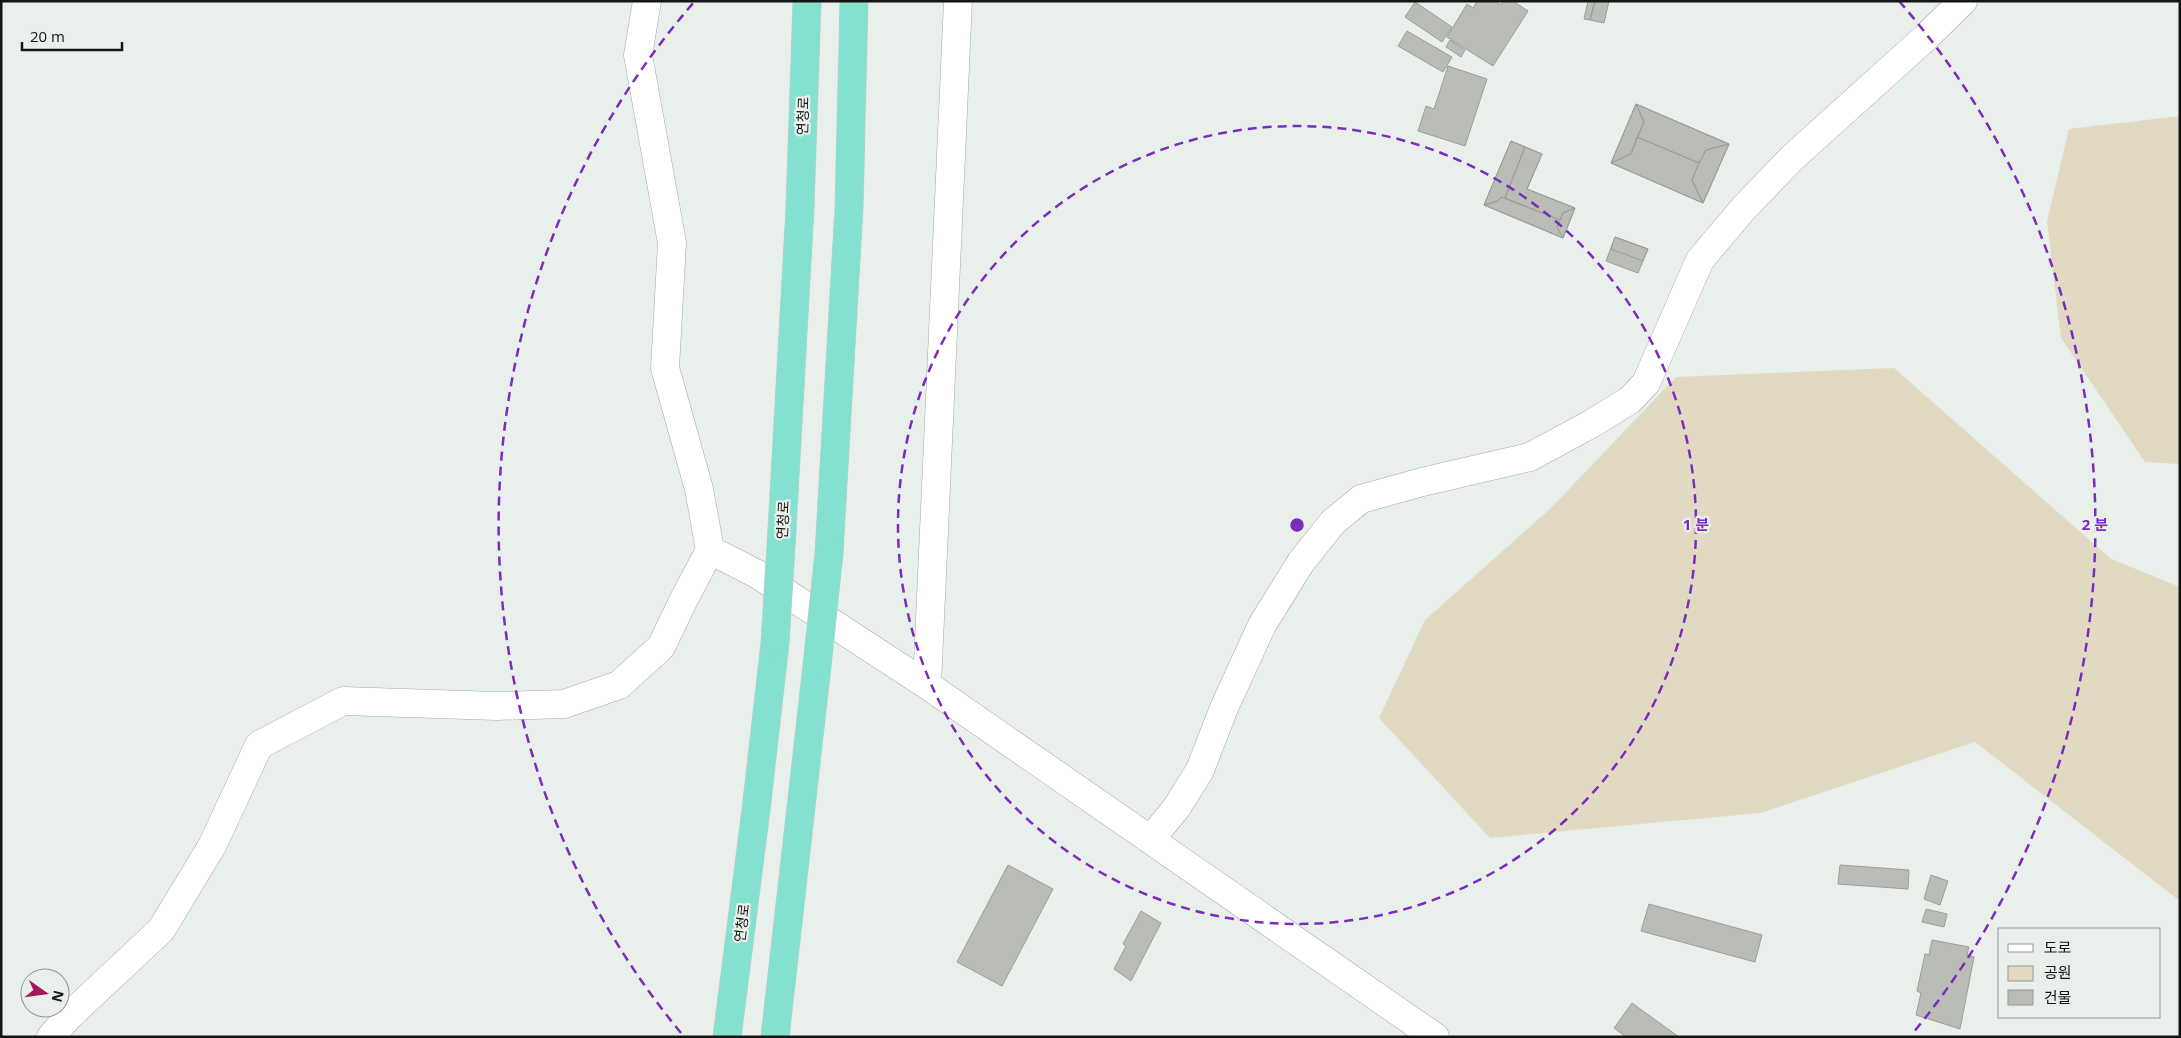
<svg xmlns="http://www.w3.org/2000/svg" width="2181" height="1038" font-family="'Open Sans','Noto Sans KR',sans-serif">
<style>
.green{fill:#e2d9c2}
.building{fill:#babcb6;stroke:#9c9e98}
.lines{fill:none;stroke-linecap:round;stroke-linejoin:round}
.minor-casing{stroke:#a4a9a5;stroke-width:29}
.highway-casing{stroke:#cbcccc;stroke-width:29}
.minor{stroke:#fff;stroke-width:28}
.highway{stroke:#84e1cf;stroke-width:28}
.highway-bridge-casing{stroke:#cbcccc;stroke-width:29;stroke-linecap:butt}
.highway-bridge{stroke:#84e1cf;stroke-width:28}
.ring{fill:none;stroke:#7b2cbf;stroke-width:2.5;stroke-dasharray:9 6}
.labels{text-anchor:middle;stroke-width:4.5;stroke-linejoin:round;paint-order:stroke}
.street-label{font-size:14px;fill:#141615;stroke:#e9efea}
.centre{fill:#7b2cbf;stroke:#e9efea;stroke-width:2.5}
.ring-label{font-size:15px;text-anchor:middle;font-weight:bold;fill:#7b2cbf;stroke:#e9efea;stroke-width:4.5;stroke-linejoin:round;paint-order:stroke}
</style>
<rect width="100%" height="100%" fill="#e9efea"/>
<path class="green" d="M2180,116V464L2145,462L2061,338L2047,221L2069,129Z
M1894,368L2111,559L2180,587V901L1975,742L1760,813L1490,838L1379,718L1425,620L1551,508L1676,377Z"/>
<path class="building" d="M1477,1H1496L1501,5L1503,1H1513L1528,11L1493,66L1447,37L1467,4L1473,8Z
M1588,1H1595L1590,20L1584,19Z
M1595,1H1609L1604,23L1590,20Z
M1415,2L1452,27L1442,42L1405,17Z
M1407,31L1452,57L1443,72L1398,46Z
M1450,40L1465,50L1461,57L1446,47Z
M1448,66L1487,79L1465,146L1418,131L1426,106L1434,109Z
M1636,104L1729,144L1703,203L1611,163Z
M1636,104L1729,144L1706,150L1699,163L1637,137L1644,122Z
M1636,104L1644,122L1631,154L1611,163Z
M1637,137L1699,163L1692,180L1703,203L1611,163L1631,154Z
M1511,141L1542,154L1527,189L1575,208L1563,238L1484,205Z
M1511,141L1525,147L1505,198L1501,197L1498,201L1484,205Z
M1729,144L1703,203L1692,180L1699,163L1706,150Z
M1525,147L1542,154L1527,189L1575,208L1563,213L1560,220L1505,198Z
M1501,197L1560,220L1557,227L1563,238L1484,205L1498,201Z
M1575,208L1563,238L1557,227L1563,213Z
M1615,237L1648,249L1638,273L1606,261Z
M1615,237L1648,249L1643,261L1611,249Z
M1008,865L1053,889L1002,986L957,962Z
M1840,865L1909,870L1908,889L1838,884Z
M1931,875L1948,881L1940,905L1924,899Z
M1649,904L1762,935L1755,962L1641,931Z
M1926,909L1947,914L1944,927L1922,922Z
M1141,911L1161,923L1131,981L1114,969L1126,946L1123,944Z
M1932,940L1969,947L1967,955L1974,957L1960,1029L1916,1015L1921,993L1917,991L1925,954L1929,955Z
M1632,1003L1679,1037H1626L1614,1028Z"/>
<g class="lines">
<g class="minor-casing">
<path id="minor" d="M647,1L638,55L672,243L665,368L699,489L710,550L757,574L927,685L1435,1037
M927,685L958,1
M1151,839L1177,807L1200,770L1224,708L1262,625L1301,562L1333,522L1361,499L1422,482L1530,457L1591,424L1630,400L1646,383L1700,260L1743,209L1792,158L1925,38L1963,1
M51,1037L69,1016L161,930L212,846L259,745L343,701L497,706L564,704L619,685L661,647L684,599L710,550"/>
</g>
<g class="highway-casing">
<path id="highway" d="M782,530L800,208L807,1
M829,553L849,208L854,1
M727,1037L756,810L775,643
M775,1037L817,666"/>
</g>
<use href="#minor" class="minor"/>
<use href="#highway" class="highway"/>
<g class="highway-bridge-casing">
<path id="highway-bridge" d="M775,643L782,530
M817,666L829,553"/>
</g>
<use href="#highway-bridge" class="highway-bridge"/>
</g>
<g class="ring">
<circle cx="1297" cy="525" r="399"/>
<path d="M681 1033A798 798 0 0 1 695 1M1899 1A798 798 0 0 1 1913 1033"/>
</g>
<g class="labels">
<g class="street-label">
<text transform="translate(803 116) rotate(-88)" y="5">연청로</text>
<text transform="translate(783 520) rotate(-87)" y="5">연청로</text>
<text transform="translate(742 923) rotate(-83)" y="5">연청로</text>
</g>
</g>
<circle cx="1297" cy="525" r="8" class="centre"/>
<g class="ring-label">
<text x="1696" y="530">1 분</text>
<text x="2095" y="530">2 분</text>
</g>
<rect width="2181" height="1038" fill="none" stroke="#141615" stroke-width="5"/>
<rect x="1998" y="928" width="162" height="90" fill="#e9efea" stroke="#949895"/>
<rect x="2008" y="944" width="25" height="8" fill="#ffffff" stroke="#949895"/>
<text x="2044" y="953" font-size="15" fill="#141615">도로</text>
<rect x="2008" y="966" width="25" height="15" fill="#e2d9c2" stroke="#949895"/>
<text x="2044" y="978" font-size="15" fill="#141615">공원</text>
<rect x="2008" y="990" width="25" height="15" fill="#babcb6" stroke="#949895"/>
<text x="2044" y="1003" font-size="15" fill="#141615">건물</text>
<g transform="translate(45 993) rotate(104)"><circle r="24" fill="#e9efea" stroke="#949895"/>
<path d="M0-4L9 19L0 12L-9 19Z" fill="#a5175a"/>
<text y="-8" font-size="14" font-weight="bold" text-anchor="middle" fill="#141615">N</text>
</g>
<path d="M22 42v8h100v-8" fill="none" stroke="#141615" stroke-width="2.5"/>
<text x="30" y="42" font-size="15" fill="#141615" stroke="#e9efea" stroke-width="4" paint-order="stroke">20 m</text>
</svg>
